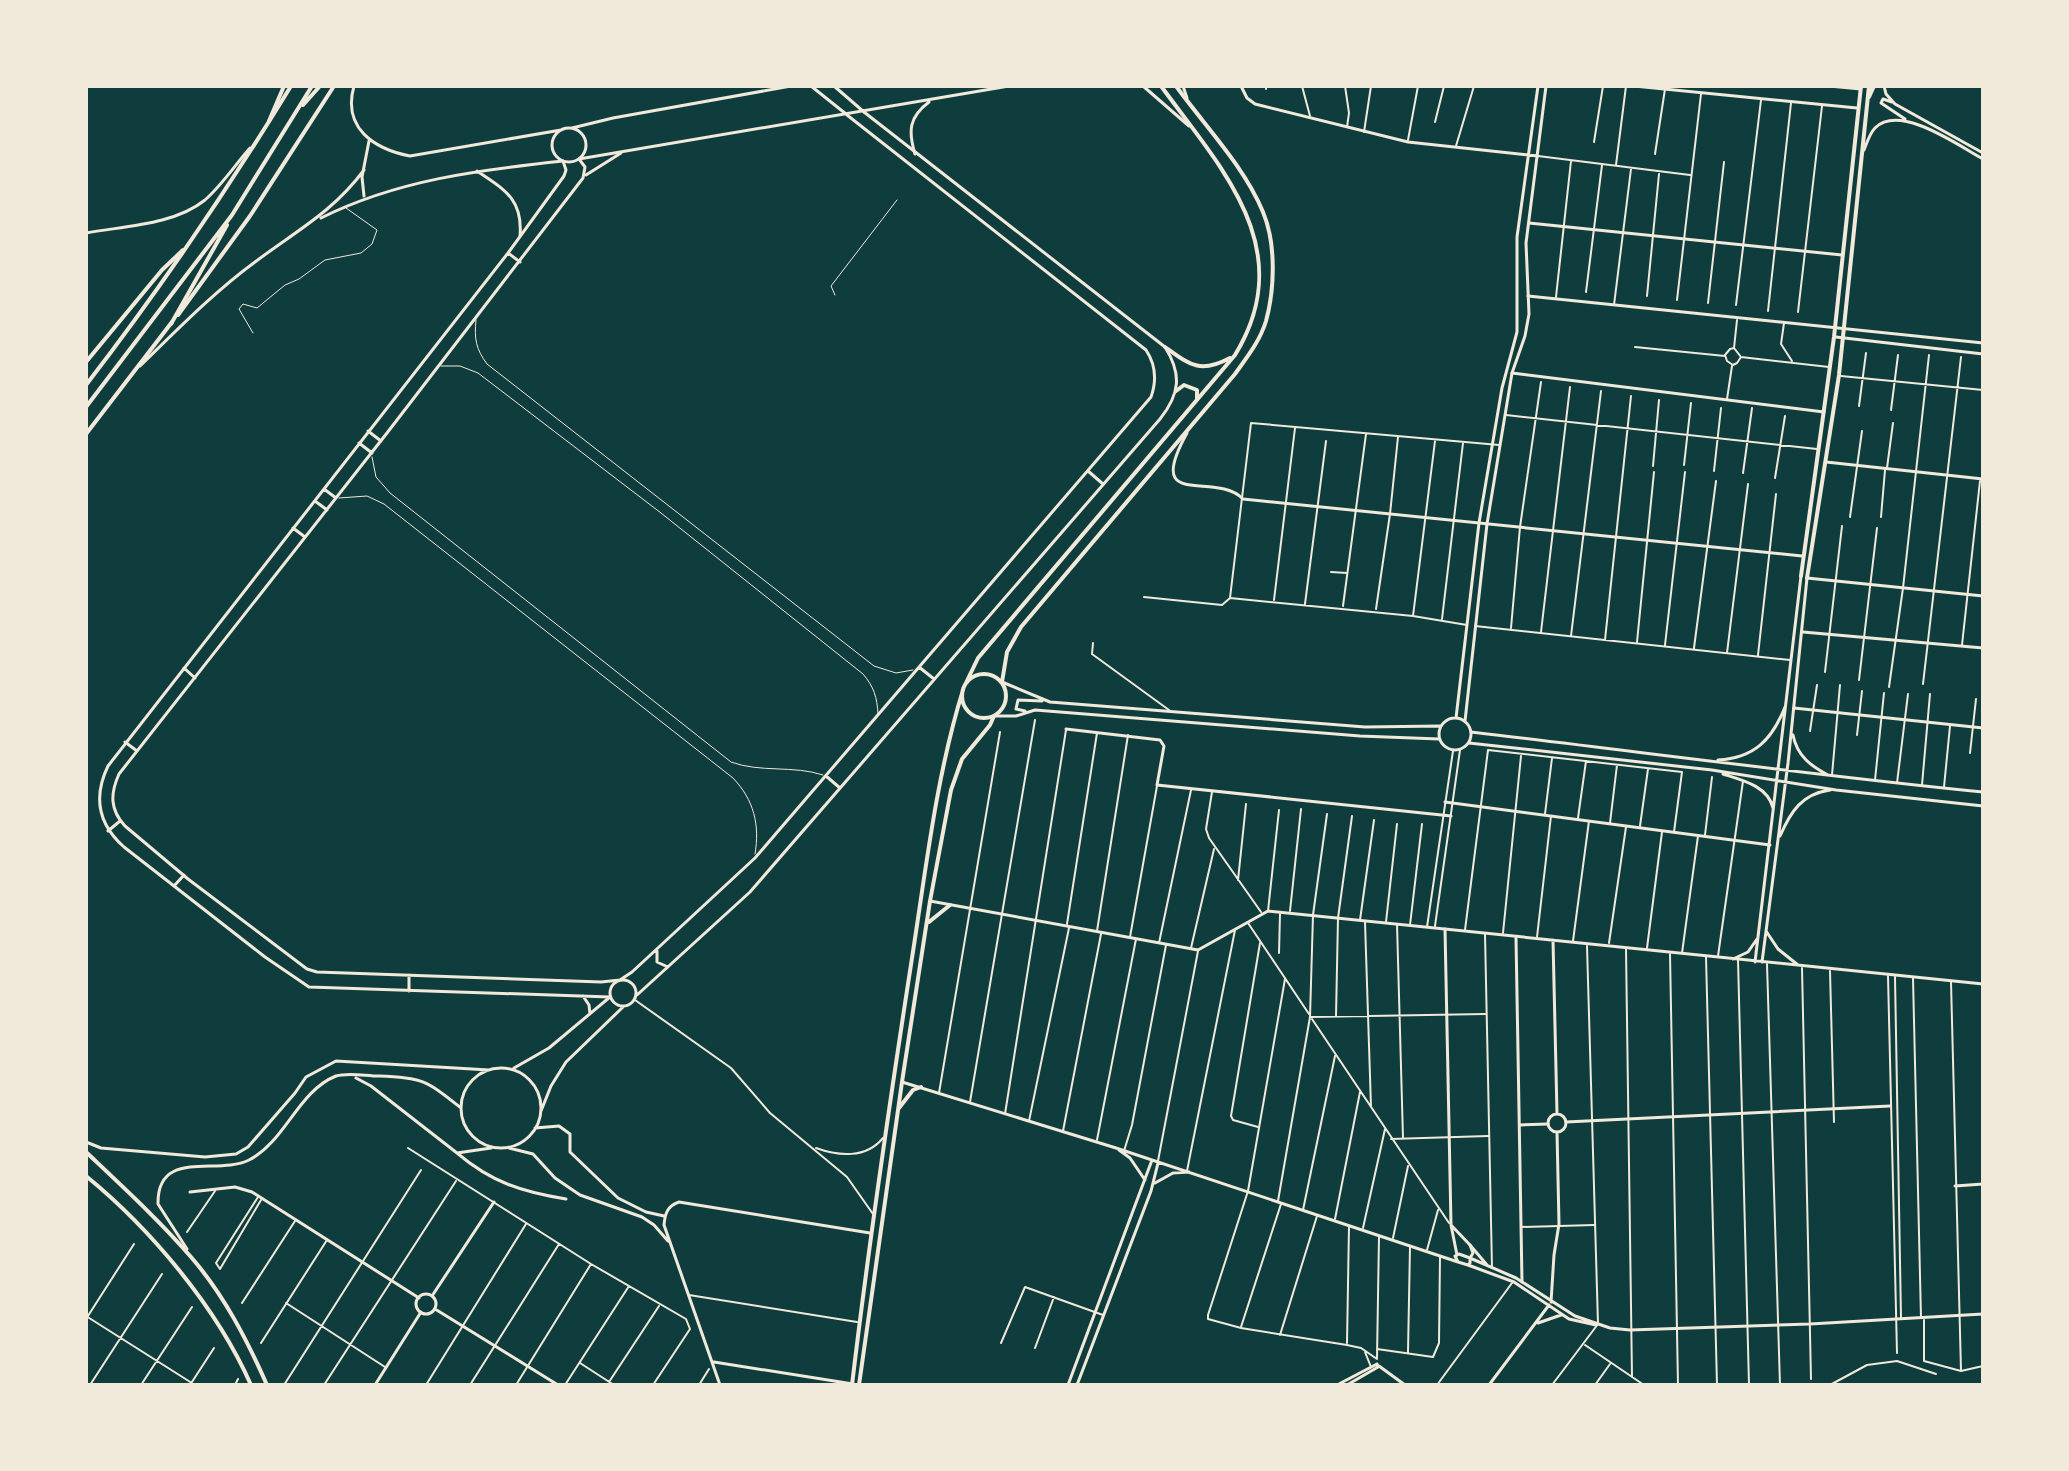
<svg xmlns="http://www.w3.org/2000/svg" width="2069" height="1471" font-family="Quicksand,sans-serif">
<style>
.lines{fill:none;stroke-linecap:round;stroke-linejoin:round}
.service{stroke:#f1e9da;stroke-width:1}
.pedestrian{stroke:#f1e9da;stroke-width:2}
.minor{stroke:#f1e9da;stroke-width:2}
.tertiary{stroke:#f1e9da;stroke-width:3}
.secondary{stroke:#f1e9da;stroke-width:3}
.primary{stroke:#f1e9da;stroke-width:4}
.trunk{stroke:#f1e9da;stroke-width:4}
.motorway{stroke:#f1e9da;stroke-width:4}
</style>
<rect width="100%" height="100%" fill="#0f3d3e"/>
<g class="lines">
<path class="service" d="M835,295L831,286L897,200
M476,320C474,339 476,349 487,364L874,666L896,673L913,670
M253,333L239,309L243,304L257,308L285,285L299,279L325,260L361,253L372,244L377,230L346,208
M441,366H460L478,373L661,513L863,674C874,687 877,697 878,714
M372,457L376,477L390,493L731,762C761,773 793,765 823,775
M339,498L367,496L384,504L733,778C754,800 760,825 755,854"/>
<path class="pedestrian" d="M1784,323L1781,344L1792,361
M1635,347L1725,356
M1734,348L1730,349L1725,355L1727,361L1733,365L1737,363L1741,357L1734,348L1737,320
M1741,357L1829,367
M1727,399L1732,366"/>
<path class="minor" d="M1266,86V89
M1302,86L1310,116
M1345,86L1349,113L1347,127
M1435,122L1444,86
M1364,132L1371,86
M1408,140L1418,86
M1594,142L1603,86
M1456,146L1474,86
M1655,154L1665,89
M1538,156L1690,175
M1616,165L1626,86
M1586,292L1602,165
M1647,296L1659,174
M1556,297L1571,161
M1677,300L1701,94
M1708,303L1724,162
M1614,305L1631,169
M1736,305L1761,100
M1768,311L1791,103
M1798,312L1822,106
M1841,376L1983,390
M1859,406L1866,353
M1891,410L1898,355
M1506,415L1817,449
M1684,465L1691,403
M1653,466L1659,400
M1887,468L1893,423
M1714,471L1721,408
M1743,473L1752,408
M1775,478L1785,416
M1850,517L1862,431
M1881,517L1885,470
M1331,572L1347,573
M1144,597L1222,605L1230,598L1413,616L1467,625
M1230,598L1251,423L1499,445
M1274,600L1295,428
M1305,604L1326,441
M1343,606L1366,434
M1376,609L1390,514L1398,437
M1413,616L1435,441
M1442,619L1463,443
M1475,626L1790,660
M1511,628L1520,527L1541,382
M1541,632L1570,387
M1571,636L1601,391
M1605,640L1631,396
M1637,642L1654,472
M1093,643L1092,654L1169,710
M1665,645L1685,472
M1962,645L1980,481
M1694,648L1716,481
M1727,653L1748,484
M1758,655L1776,494
M1825,672L1842,526
M1859,680L1877,528
M1923,684L1961,357
M1889,687L1903,588L1929,355
M1810,731L1817,685
M1857,735L1862,691
M1970,753L1976,699
M1832,775L1840,685
M1875,780L1884,693
M1897,783L1908,694
M1922,785L1930,694
M1944,787L1950,726
M1212,792L1206,829L1209,838L1261,912
M1545,814L1552,758
M1578,818L1586,761
M1610,823L1617,765
M1640,826L1648,769
M1705,835L1712,777
M1238,880L1246,804
M1268,911L1279,810
M1290,911L1301,809
M1360,920L1374,820
M1365,922L1371,1107
M1386,922L1397,824
M1248,923L1309,1014
M1067,924L1097,733
M1397,924L1403,1138
M1410,925L1422,824
M1435,926L1460,750
M1427,927L1453,751
M1465,930L1488,750L1682,772L1674,832
M1097,931L1128,735
M1503,933L1521,756
M1485,934L1492,1268
M1130,937L1157,786
M1537,937L1551,816
M1573,941L1589,821
M1159,943L1191,790
M1609,943L1626,827
M1191,948L1214,849
M1647,948L1662,832
M1626,949L1632,1377
M1279,953L1280,914
M1682,953L1698,836
M1670,954L1678,1385
M1718,956L1743,781
M1706,957L1717,1385
M1738,960L1749,1385
M1767,964L1780,1385
M1802,968L1811,1379
M1830,971L1834,1122
M1888,976L1897,1353
M1895,977L1901,1318
M1913,978L1921,1318
M1285,979L1248,1191L1208,1315V1319L1241,1328L1347,1345L1361,1348L1377,1359
M1951,982L1961,1371
M635,1000L731,1068L770,1113L847,1177L873,1214
M1336,1016L1338,918L1352,816
M1311,1017L1485,1014
M1312,1019L1449,1223
M939,1093L1000,732
M970,1102L1035,720
M1005,1114L1066,730
M1029,1121L1069,928
M1258,1127L1233,1120L1231,1116L1260,943
M1063,1131L1101,934
M1391,1139L1488,1136
M1097,1140L1136,939
M408,1148L591,1264L686,1319L690,1329L653,1385
M816,1148C838,1156 866,1159 883,1138
M1124,1151L1132,1125L1166,945
M1158,1161L1198,951
M1187,1171L1235,930
M258,1197L216,1263L220,1269L261,1200
M1278,1201L1310,1017L1313,915L1327,814
M1303,1210L1335,1056
M1335,1219L1360,1092
M1521,1227L1594,1225
M1363,1228L1385,1129
M187,1232L215,1191
M1393,1238L1408,1166
M1427,1250L1438,1210
M689,1295L857,1322
M242,1303L295,1221
M286,1303L385,1367
M86,1316L195,1385
M86,1319L134,1244
M1924,1320V1361L1961,1371L1983,1366
M1241,1327L1281,1204
M1280,1335L1317,1216
M261,1343L327,1240
M1001,1343L1025,1287L1103,1315
M1347,1343L1349,1226
M1585,1345L1644,1385
M1035,1348L1054,1297
M1377,1349L1433,1357L1439,1343L1440,1257
M1365,1352L1371,1367
M1408,1352L1410,1247
M1377,1358L1379,1236
M580,1363L614,1385
M90,1385L162,1274
M141,1385L192,1307
M190,1385L214,1348
M235,1385L238,1379
M284,1385L421,1170
M324,1385L456,1181
M426,1385L526,1224
M470,1385L559,1244
M516,1385L591,1264
M565,1385L629,1286
M607,1385L659,1306
M699,1385L709,1369
M1437,1385L1512,1283
M1552,1385L1598,1324L1587,946
M1595,1385L1610,1364
M1830,1385L1867,1365L1897,1361L1936,1374"/>
<path class="tertiary" d="M1634,86L1857,108
M579,159L585,167L583,178L387,433L119,774C110,794 110,810 125,826L188,879L307,969L317,972L601,982L620,980L632,972L755,858L1151,397C1157,380 1156,365 1146,350L847,115
M563,161L566,170L564,176L508,253L108,766C93,797 98,824 124,847L265,957L309,987L610,997
M586,175L621,153
M1529,223L1842,255
M86,233C124,226 174,225 205,200C222,185 235,165 250,148
M508,253L520,262
M1528,296L1983,343
M1836,337L1983,354
M1512,373L1824,412
M368,431L381,441
M1187,433C1143,512 1215,470 1243,499L1802,556
M359,443L372,453
M1826,462L1983,479
M1088,471L1103,484
M324,489L336,498
M315,501L327,510
M293,528L305,537
M1807,578L1983,596
M1803,632L1983,648
M919,667L934,679
M184,668L195,678
M1794,708L1983,728
M1066,729L1160,740L1164,746L1157,785L1451,816
M125,742L137,751
M826,776L840,788
M1445,802L1770,845
M108,831L120,821
M174,886L184,875
M1445,929L1451,1225L1457,1255
M1516,938L1522,1282
M657,951V962L668,967
M409,975V991
M610 993a13 13 0 1 1 26 0a13 13 0 1 1-26 0Z
M637,995L750,892L1160,419C1180,394 1182,374 1165,347L864,112
M583,996L589,1005L590,1014
M514,1068L549,1048L610,997
M461 1108a40 40 0 1 1 80 0a40 40 0 1 1-80 0Z
M356,1078L371,1086L457,1153L491,1148
M541,1111L551,1086L566,1062L623,1007
M1566,1122L1890,1106
M1520,1125L1548,1124
M535,1128L559,1126L570,1134V1152L618,1198L646,1212L664,1216
M86,1142L101,1148L205,1157L236,1154L248,1147L295,1093L306,1077L336,1061L489,1070
M509,1148L533,1154L555,1178L580,1195L642,1217L654,1225L668,1241
M457,1153C491,1182 522,1192 566,1199
M1955,1186L1983,1184
M190,1192L235,1187L252,1192L419,1298
M1451,1225L1470,1245L1473,1253L1470,1258
M187,1249L158,1204C157,1148 217,1176 249,1160C285,1142 298,1091 336,1076C348,1072 366,1076 379,1076C422,1077 427,1081 461,1108
M416 1304a10 10 0 1 1 20 0a10 10 0 1 1-20 0Z
M432,1296L494,1202
M435,1309L558,1385
M714,1362L853,1384
M1379,1366L1405,1385
M375,1385L421,1312
M720,1385L664,1225C665,1214 667,1206 679,1202L870,1233
M1337,1385L1377,1364
M1347,1385L1378,1367L1377,1364"/>
<path class="secondary" d="M354,86C342,128 374,149 410,156L561,130
M811,86L846,114
M834,86L864,112
M1143,86L1189,126
M1183,86L1187,98
M1241,86L1247,98L1255,104L1408,142L1538,156
M1829,86L1861,89
M1884,86L1886,94L1895,104L1983,153
M1892,102L1883,99L1881,103L1905,119
M572,128L613,118L791,86
M552 145a17 17 0 1 1 34 0a17 17 0 1 1-34 0Z
M1864,150C1867,142 1870,133 1875,128C1900,103 1959,146 1983,159
M915,154C908,131 909,117 929,102
M579,159L1009,86
M477,171C505,190 523,199 520,236
M364,196L362,177L369,141
M321,218C397,180 479,170 563,161
M140,366C177,330 214,292 255,262C296,231 333,212 364,170
M1002,682L1050,702L1365,727L1440,726
M1025,711L1016,709L1018,700L1042,701
M994,716H1016L1035,710L1360,736L1439,739
M1439 734a16 16 0 1 1 32 0a16 16 0 1 1-32 0Z
M1456,718L1479,523L1502,388L1517,332V237L1538,86
M1465,721L1487,524L1512,373L1525,336L1529,314L1526,243L1546,86
M1471,732C1642,752 1812,775 1983,792
M1793,735C1797,756 1811,766 1828,775
M1469,743L1712,770L1836,790L1983,806
M1718,760C1754,758 1772,740 1785,707
M1723,774C1742,780 1768,786 1773,808
M1780,836C1791,811 1802,794 1830,790
M930,901L1198,950L1268,911L1983,984
M1766,931L1778,949L1798,965
M1553,940L1557,1114
M1733,959L1748,952L1757,939
M1755,962L1801,576
M1762,962L1788,763L1807,578
M902,1082L1116,1148L1458,1262
M1548 1123a9 9 0 1 1 18 0a9 9 0 1 1-18 0Z
M1119,1150L1130,1158L1145,1180
M1155,1183L1173,1173L1189,1172
M1470,1245L1487,1265
M1459,1254L1470,1258V1263L1468,1265L1458,1262L1455,1256Z
M1470,1258L1516,1278L1575,1316L1610,1328L1630,1330L1810,1324L1983,1314
M1468,1265L1514,1282L1569,1319L1596,1325
M1551,1302L1554,1255L1559,1224L1557,1132
M1538,1323L1561,1315
M1068,1385L1152,1160
M1077,1385L1151,1191L1158,1163
M1489,1385L1549,1305"/>
<path class="primary" d="M1869,97L1874,86
M178,315L250,216L334,86
M1165,347C1190,365 1200,374 1230,358
M86,362L162,270L183,250
M1176,391L1184,385L1197,390V399
M86,434L172,322
M1801,576L1834,337L1861,86
M1807,578L1839,375L1869,86
M962 696a22 22 0 1 1 44 0a22 22 0 1 1-44 0Z
M1002,682L1007,652L1021,627L1235,374C1247,357 1260,341 1266,321C1275,288 1276,243 1263,212C1244,166 1205,126 1176,86
M965,685L978,658L1235,355C1300,249 1221,168 1161,86
M929,922L950,905
M899,1108L913,1090L921,1087
M852,1385C869,1242 890,1100 912,958C926,869 936,777 963,690
M859,1385L902,1082L930,901L951,790L962,759L990,725L994,716"/>
<path class="trunk" d="M303,105L320,86
M171,324L227,225
M86,385C160,289 228,189 291,86
M86,407L232,215L312,86
M86,1152C122,1186 159,1220 191,1257C224,1295 247,1340 267,1385
M86,1176C151,1229 217,1308 251,1385"/>
<path class="motorway" d="M269,121L284,86"/>
</g>
<rect width="2069" height="1471" fill="none" stroke="#f1e9da" stroke-width="176"/>
</svg>
